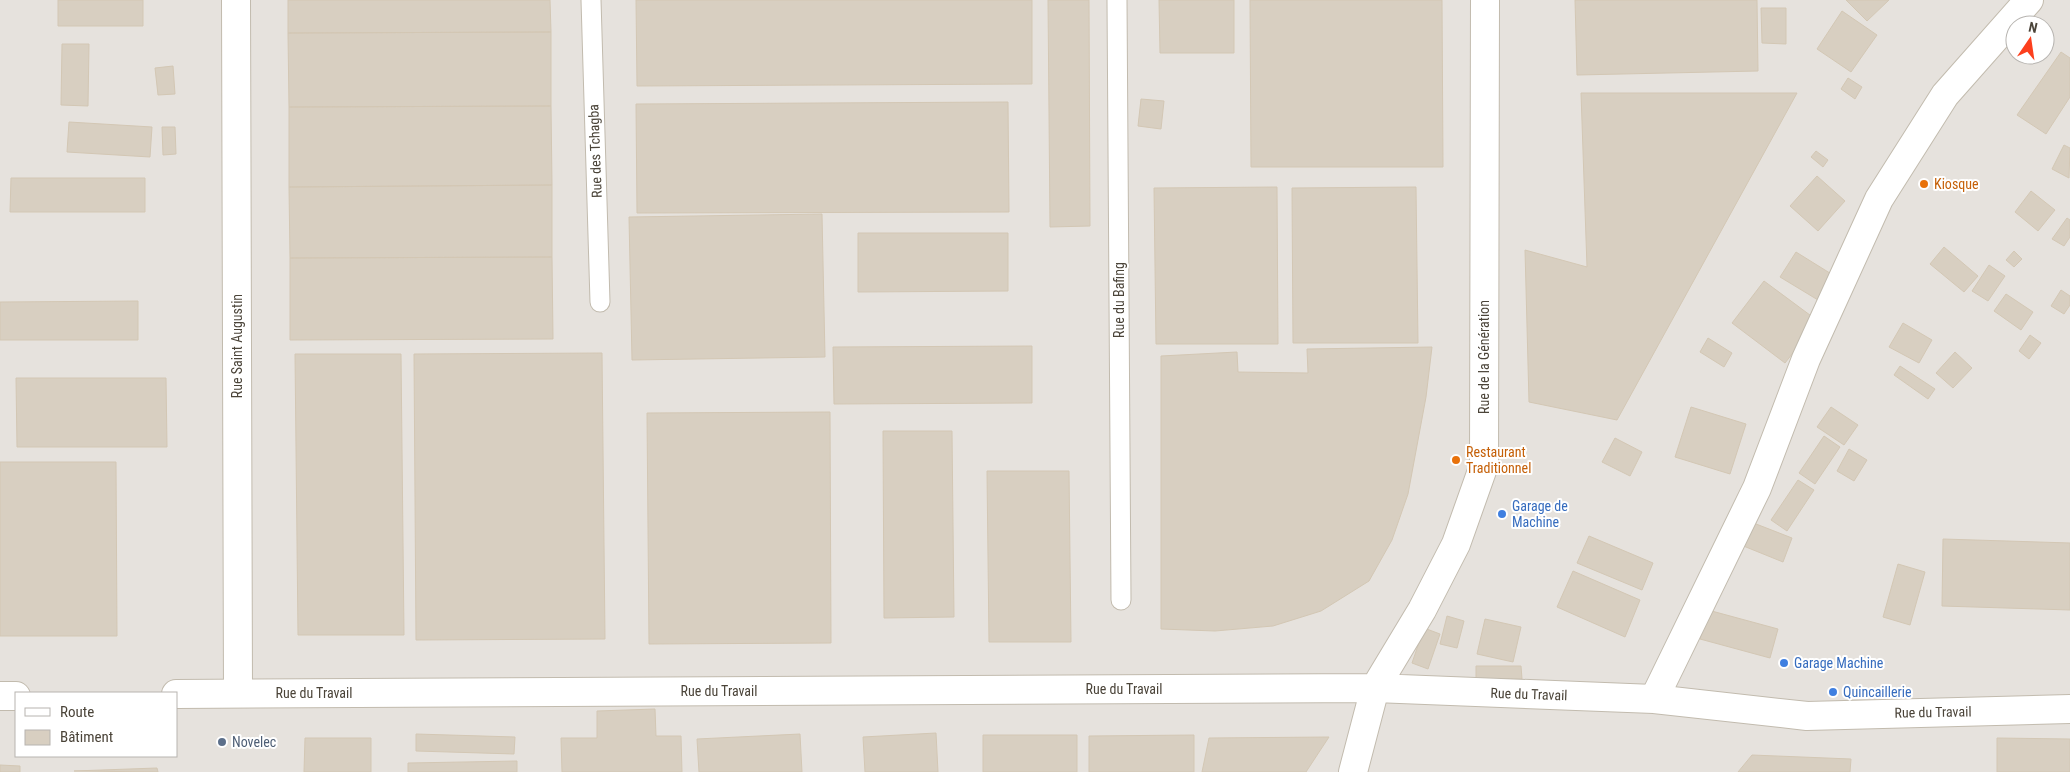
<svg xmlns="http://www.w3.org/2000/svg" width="2070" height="772" font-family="'Roboto Condensed',sans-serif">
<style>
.industrial{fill:#e6e2dd;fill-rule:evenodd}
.building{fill:#d8cfc1;stroke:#d3c7b4}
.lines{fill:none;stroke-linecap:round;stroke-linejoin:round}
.lane-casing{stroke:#c2bbae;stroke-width:21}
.street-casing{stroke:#c2bbae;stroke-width:30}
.lane{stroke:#fff;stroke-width:19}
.street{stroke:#fff;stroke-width:28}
.food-dot{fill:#e8710a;stroke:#fff;stroke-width:2}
.shop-dot{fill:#3f7fe0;stroke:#fff;stroke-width:2}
.service-dot{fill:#5c6f8a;stroke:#fff;stroke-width:2}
.labels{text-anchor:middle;stroke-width:4;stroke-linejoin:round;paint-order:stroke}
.street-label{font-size:14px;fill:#4b4439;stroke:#fff}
.food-label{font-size:14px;fill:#c56008;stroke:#fff;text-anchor:start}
.shop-label{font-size:14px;fill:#366cbe;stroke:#fff;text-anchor:start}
.service-label{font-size:14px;fill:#4e5e75;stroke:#fff;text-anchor:start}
</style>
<rect width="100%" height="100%" fill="#f6f3ec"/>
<path class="industrial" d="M0,0H2070V772H0ZM2015,25H2045V55H2015ZM16,693H176V756H16Z"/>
<path class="building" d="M58,0H143V26H58Z
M288,0H550L551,32L288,33Z
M636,0H1032V84L637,86Z
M1048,0H1089L1090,226L1050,227Z
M1159,0H1234V53H1160Z
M1250,0H1442L1443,167H1251Z
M1575,0H1757L1758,71L1577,75Z
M1846,0H1889L1867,21Z
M1761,8H1786V44L1762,43Z
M1842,11L1877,35L1851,72L1817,49Z
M551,32V106L289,107L288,33Z
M62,44H89L88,106L61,105Z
M2061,52L2070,58V97L2046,134L2017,115Z
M173,66L175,94L158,95L155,68Z
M1848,78L1862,87L1855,99L1841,89Z
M1581,93H1797L1617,420L1529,402L1525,250L1587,267Z
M1141,99L1164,101L1161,129L1138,126Z
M1008,102L1009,212L637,213L636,104Z
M551,106L552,185L289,187V107Z
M69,122L152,127L150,157L67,152Z
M162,127H175L176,154L163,155Z
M2064,145L2070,148L2069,178L2052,169Z
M1816,151L1828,160L1823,167L1811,157Z
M1817,176L1845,201L1818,231L1790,206Z
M11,178H145V212H10Z
M552,185V257L290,258L289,187Z
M1277,187L1278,344H1156L1154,188Z
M1416,187L1418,343H1293L1292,188Z
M2031,191L2055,210L2038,231L2015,212Z
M822,214L825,357L632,360L629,217Z
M2067,218L2070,220V237L2064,246L2052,239Z
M858,233H1008V291L858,292Z
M1944,247L1978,276L1964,292L1930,264Z
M2014,251L2022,259L2014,267L2006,260Z
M1796,252L1833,275L1818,300L1780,277Z
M552,257L553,339L290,340V258Z
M1989,265L2005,276L1988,301L1972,291Z
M1764,281L1818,321L1785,363L1732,323Z
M2061,290L2070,296V305L2064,314L2051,306Z
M2006,294L2033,312L2021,330L1994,311Z
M138,301V340H0V302Z
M1903,323L1932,340L1919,363L1889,347Z
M2030,335L2041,343L2029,359L2019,351Z
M1708,338L1732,353L1724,367L1700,352Z
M1032,346V403L834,404L833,347Z
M1432,347L1426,397L1408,494L1392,540L1369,581L1321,611L1273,626L1215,631L1161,629V356L1237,352L1238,372L1308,373L1307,349Z
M1955,352L1972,368L1953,388L1936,373Z
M602,353L605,639L416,640L414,354Z
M295,354H401L404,635H298Z
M1900,366L1935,389L1928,399L1894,375Z
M16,378H166L167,447H17Z
M1691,407L1746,424L1730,474L1675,457Z
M1831,407L1858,425L1844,445L1817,427Z
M830,412L831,643L649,644L647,413Z
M883,431H952L954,617L884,618Z
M1824,436L1840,447L1815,484L1799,473Z
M1615,438L1642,452L1630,476L1602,462Z
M1849,449L1867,460L1854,481L1837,471Z
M0,462H116L117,636H0Z
M987,471H1069L1071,642H989Z
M1798,480L1814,490L1787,531L1771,520Z
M1751,522L1792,538L1783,562L1741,545Z
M1589,536L1653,563L1642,590L1577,563Z
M1943,539L2070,543V610L1942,606Z
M1898,564L1925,572L1910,625L1883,617Z
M1573,571L1640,600L1625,637L1557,607Z
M1708,610L1778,629L1770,658L1700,639Z
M1447,616L1464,621L1457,648L1440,644Z
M1485,619L1521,627L1513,662L1477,654Z
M1424,628L1440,634L1428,669L1412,663Z
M1476,666H1521L1522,679H1476Z
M655,709L656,736H681L682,772H562L561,738H597V711Z
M936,733L938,772H865L863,737Z
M416,734L515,737L514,754L416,751Z
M800,734L802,772H699L697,739Z
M983,735H1077V772H983Z
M1194,735V772H1089V736Z
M1329,737L1306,772H1202L1209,738Z
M305,738H371V772H304Z
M1997,738L2070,739V772H1997Z
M1752,755L1851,759L1850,772H1738Z
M517,761V772H408V763Z
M0,765L20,766V772H0Z
M157,768L158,772L74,771Z"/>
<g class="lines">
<g class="lane-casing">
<path id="lane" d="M591,0L600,302
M1117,0L1121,600"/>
</g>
<g class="street-casing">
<path id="street" d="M236,0L238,693
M176,694L1375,688L1654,699L1807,716L2070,709
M0,696H16
M1654,699L1757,488L1806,359L1879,199L1945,95L2029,0
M1353,772L1375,688L1422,610L1456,544L1484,465L1485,0"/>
</g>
<use href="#lane" class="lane"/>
<use href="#street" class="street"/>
</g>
<g class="food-dot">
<circle cx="1924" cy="184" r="5"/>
<circle cx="1456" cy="460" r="5"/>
</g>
<g class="shop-dot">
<circle cx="1502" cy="514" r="5"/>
<circle cx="1784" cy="663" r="5"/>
<circle cx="1833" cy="692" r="5"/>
</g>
<circle class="service-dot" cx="222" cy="742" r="5"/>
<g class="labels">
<g class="street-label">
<text transform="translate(595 151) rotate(-92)" y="5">Rue des Tchagba</text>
<text transform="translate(1119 300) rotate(-90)" y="5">Rue du Bafing</text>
<text transform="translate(237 346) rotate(-90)" y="5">Rue Saint Augustin</text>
<text transform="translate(1484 357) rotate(-90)" y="5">Rue de la Génération</text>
<text x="1124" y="694">Rue du Travail</text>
<text x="719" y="696">Rue du Travail</text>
<text x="314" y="698">Rue du Travail</text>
<text transform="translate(1529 694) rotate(2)" y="5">Rue du Travail</text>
<text transform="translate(1933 712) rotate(-1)" y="5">Rue du Travail</text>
</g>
<g class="food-label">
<text x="1934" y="189">Kiosque</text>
<text x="1466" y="457">Restaurant<tspan x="1466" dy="16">Traditionnel</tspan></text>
</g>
<g class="shop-label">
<text x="1512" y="511">Garage de<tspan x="1512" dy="16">Machine</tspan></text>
<text x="1794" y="668">Garage Machine</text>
<text x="1843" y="697">Quincaillerie</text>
</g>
<g class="service-label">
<text x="232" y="747">Novelec</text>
</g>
</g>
<rect x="15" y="692" width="162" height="65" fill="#ffffff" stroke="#b7b4b0"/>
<rect x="25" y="708" width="25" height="8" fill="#ffffff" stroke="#b7b4b0"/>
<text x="60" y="717" font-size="15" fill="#4b4439">Route</text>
<rect x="25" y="730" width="25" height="15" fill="#d8cfc1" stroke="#b7b4b0"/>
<text x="60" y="742" font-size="15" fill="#4b4439">Bâtiment</text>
<g transform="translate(2030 40) rotate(13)"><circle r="24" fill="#ffffff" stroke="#b7b4b0"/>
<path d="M0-4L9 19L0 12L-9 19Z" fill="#fc3f1d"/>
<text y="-8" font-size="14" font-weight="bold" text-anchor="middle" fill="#4b4439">N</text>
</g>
</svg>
